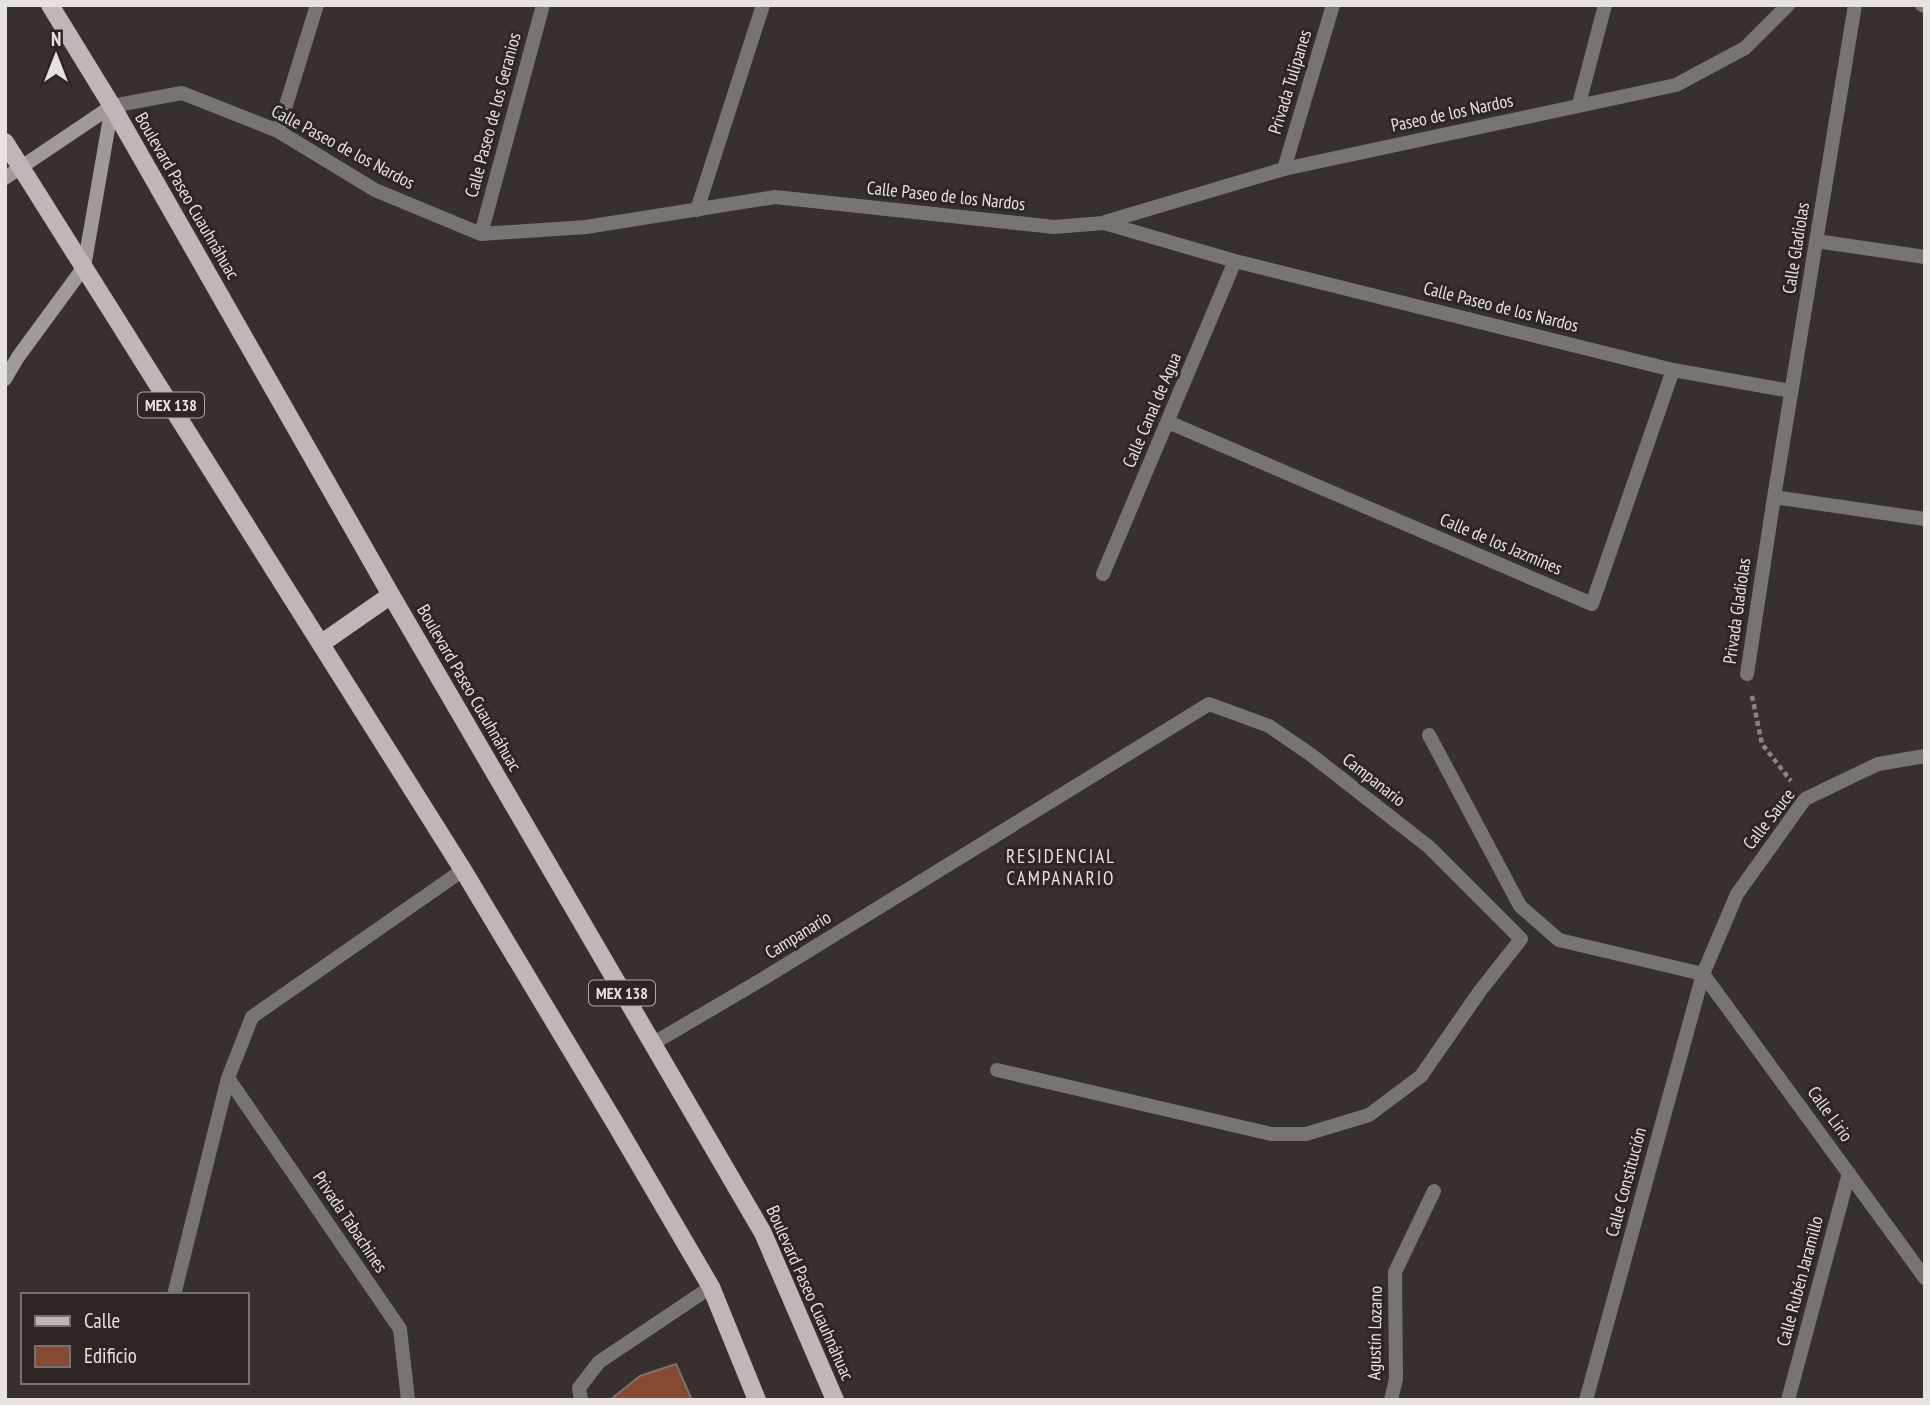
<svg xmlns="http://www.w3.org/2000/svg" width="1930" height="1405" font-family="'PT Sans Narrow',sans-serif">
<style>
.building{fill:#854a31;stroke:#7b726e;stroke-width:2}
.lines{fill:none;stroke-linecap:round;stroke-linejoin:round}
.path{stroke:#8b8481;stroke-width:4.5;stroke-dasharray:5 3.5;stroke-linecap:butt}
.lane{stroke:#797474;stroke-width:14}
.street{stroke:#797474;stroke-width:14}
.secondary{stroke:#a19a9a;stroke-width:14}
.primary{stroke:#c0b6b7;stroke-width:18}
.labels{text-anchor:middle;stroke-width:6;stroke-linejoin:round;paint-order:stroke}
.shield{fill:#2d2623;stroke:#afaaa7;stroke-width:2}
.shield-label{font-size:16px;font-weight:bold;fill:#e7e2e0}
.street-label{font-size:18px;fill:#e7e2e0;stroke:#2d2623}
.neighbourhood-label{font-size:19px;letter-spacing:2px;fill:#e7e2e0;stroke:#2d2623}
</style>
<rect width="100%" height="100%" fill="#38302c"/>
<path class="building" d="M676,1364L692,1400H610L640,1376Z"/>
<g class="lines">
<path class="path" d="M1752,696L1762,744L1791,781"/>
<path class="lane" d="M581,1400L579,1388L599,1362L711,1287"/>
<path class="street" d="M1922,5L1925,6
M1579,104L1605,5
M112,106L182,93L278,131L375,190L481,234L586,227L775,197L1054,227L1104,223L1235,261L1673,370L1791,391
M278,131L317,5
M1284,169L1333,5
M697,210L763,5
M1105,222L1284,169L1676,85L1745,48L1788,5
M481,234L543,5
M1816,241L1925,257
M1168,422L1592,604L1673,370
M1774,497L1925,519
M1103,574L1235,261
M1747,674L1774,497L1855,5
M1429,735L1520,906L1559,940L1703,974
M1703,974L1925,1278
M652,1044L761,980L1209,704L1269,726L1310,754L1429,847L1521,939L1480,991L1421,1076L1369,1115L1306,1134H1271L997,1070
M228,1078L400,1329L408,1400
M174,1295L228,1078L252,1017L463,870
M1391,1400L1396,1379L1395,1272L1434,1191
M1586,1400L1703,974L1737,894L1805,799L1878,764L1925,756
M1788,1400L1849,1173"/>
<path class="secondary" d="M5,178L112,106
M5,379L18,357L84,267L112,106"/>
<path class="primary" d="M50,5L112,106L391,595L763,1233L835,1400
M5,142L463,870L615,1123L711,1287L757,1400
M322,643L391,595"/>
</g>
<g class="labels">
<g class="shield">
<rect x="138" y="392.5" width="66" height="25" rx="5"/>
<rect x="589" y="980.5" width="66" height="25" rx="5"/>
</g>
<g class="shield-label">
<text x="171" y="411">MEX 138</text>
<text x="622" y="999">MEX 138</text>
</g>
<g class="street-label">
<text transform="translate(1290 82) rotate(-73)" y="6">Privada Tulipanes</text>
<text transform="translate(1452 113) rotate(-12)" y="6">Paseo de los Nardos</text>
<text transform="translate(493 115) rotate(-75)" y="6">Calle Paseo de los Geranios</text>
<text transform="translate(343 147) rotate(28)" y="6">Calle Paseo de los Nardos</text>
<text transform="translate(187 196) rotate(60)" y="6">Boulevard Paseo Cuauhnáhuac</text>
<text transform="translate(946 196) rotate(6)" y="6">Calle Paseo de los Nardos</text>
<text transform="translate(1796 248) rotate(-81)" y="6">Calle Gladiolas</text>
<text transform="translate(1501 307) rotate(14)" y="6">Calle Paseo de los Nardos</text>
<text transform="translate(1152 410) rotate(-67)" y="6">Calle Canal de Agua</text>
<text transform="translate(1501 544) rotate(23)" y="6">Calle de los Jazmines</text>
<text transform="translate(1737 611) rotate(-82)" y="6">Privada Gladiolas</text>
<text transform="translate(469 688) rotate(60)" y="6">Boulevard Paseo Cuauhnáhuac</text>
<text transform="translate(1374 780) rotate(38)" y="6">Campanario</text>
<text transform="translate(1769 819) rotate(-52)" y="6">Calle Sauce</text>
<text transform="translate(798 935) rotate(-32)" y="6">Campanario</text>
<text transform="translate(1830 1114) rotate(54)" y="6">Calle Lirio</text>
<text transform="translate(1626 1182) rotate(-75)" y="6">Calle Constitución</text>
<text transform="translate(350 1222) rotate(56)" y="6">Privada Tabachines</text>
<text transform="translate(1800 1281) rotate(-75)" y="6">Calle Rubén Jaramillo</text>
<text transform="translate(810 1293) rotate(66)" y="6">Boulevard Paseo Cuauhnáhuac</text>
<text transform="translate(1375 1333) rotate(-89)" y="6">Agustín Lozano</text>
</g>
<g class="neighbourhood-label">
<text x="1061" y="863">RESIDENCIAL<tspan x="1061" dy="22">CAMPANARIO</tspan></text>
</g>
</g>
<rect width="1930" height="1405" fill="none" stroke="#e7e2e0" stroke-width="14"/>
<rect x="21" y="1293" width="228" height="91" fill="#2d2623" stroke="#77716f" stroke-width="2"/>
<rect x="35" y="1316" width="35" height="10" fill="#c0b6b7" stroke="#77716f" stroke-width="2"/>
<text x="84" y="1328" font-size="21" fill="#e7e2e0">Calle</text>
<rect x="35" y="1346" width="35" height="21" fill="#854a31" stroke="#77716f" stroke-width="2"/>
<text x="84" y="1363" font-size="21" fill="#e7e2e0">Edificio</text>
<g transform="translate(56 56)" stroke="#2d2623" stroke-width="5" paint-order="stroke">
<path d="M0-5L12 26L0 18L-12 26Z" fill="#e7e2e0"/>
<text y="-10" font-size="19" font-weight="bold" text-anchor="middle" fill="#e7e2e0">N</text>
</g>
</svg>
